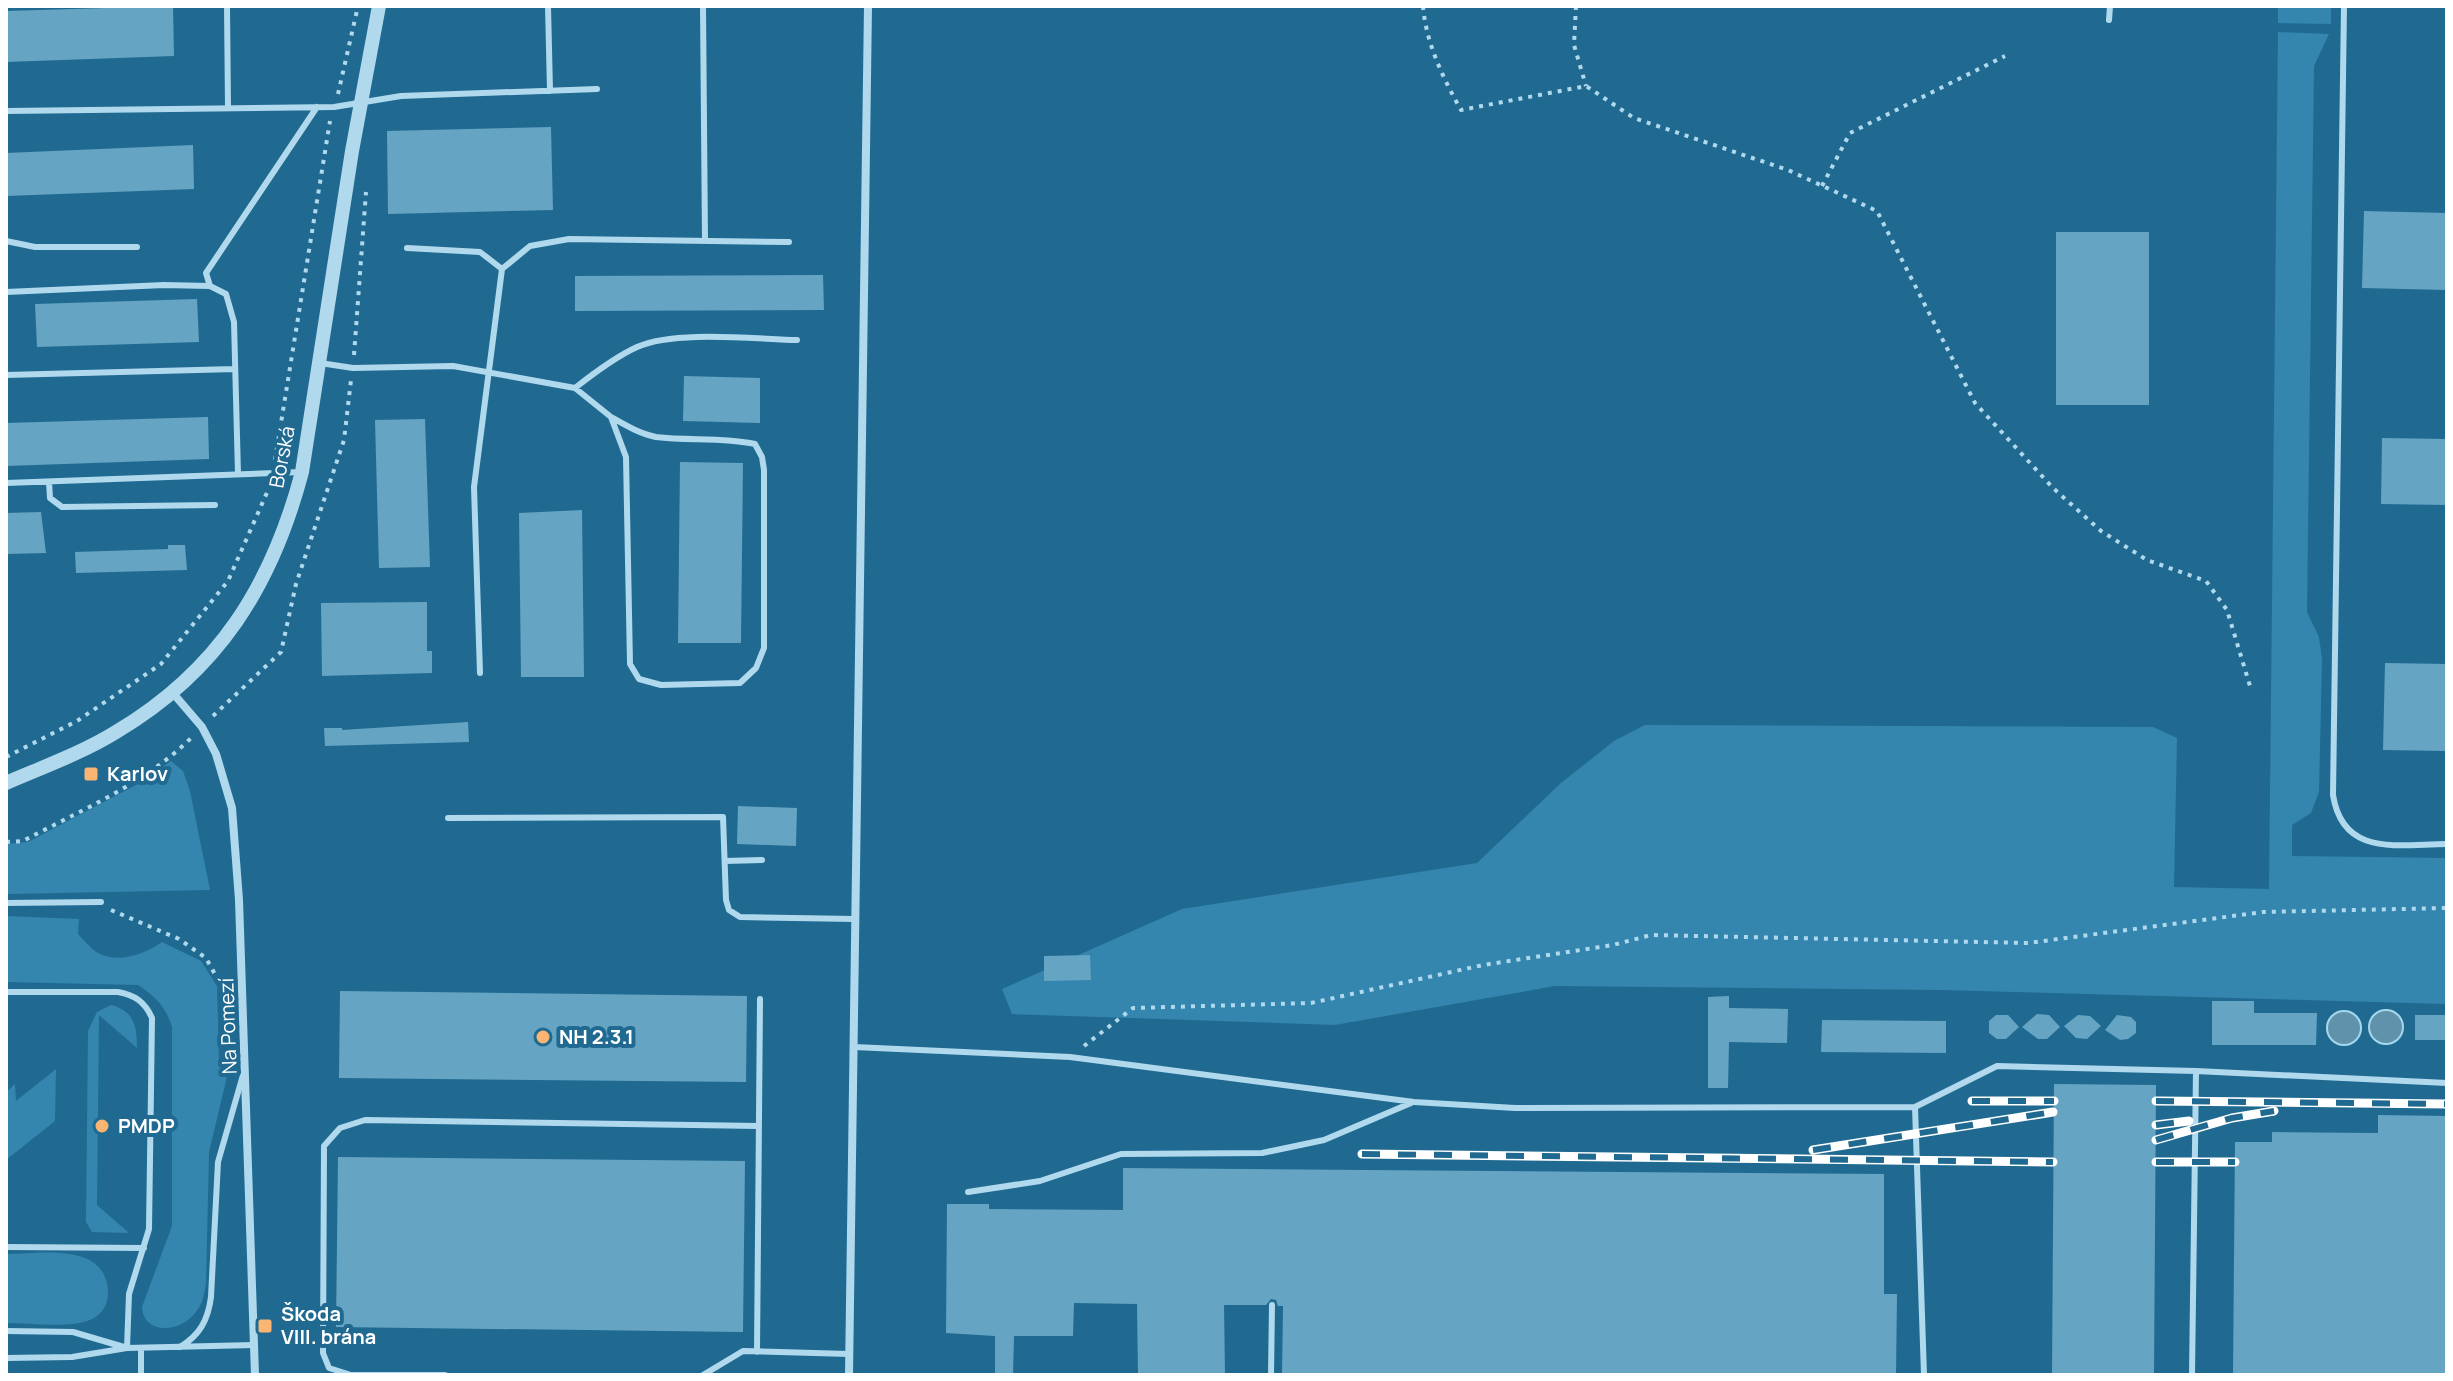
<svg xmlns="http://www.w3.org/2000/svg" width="2453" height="1381" font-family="Manrope,sans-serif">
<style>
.green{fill:#3486ae}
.water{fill:#6192ac;stroke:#a5d7ee;stroke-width:2}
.building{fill:#66a4c3}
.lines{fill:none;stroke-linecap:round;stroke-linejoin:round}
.path{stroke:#b1d9ed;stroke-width:4;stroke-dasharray:4 6;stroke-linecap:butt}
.service{stroke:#b1d9ed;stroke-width:6}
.minor{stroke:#b1d9ed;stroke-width:8}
.tertiary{stroke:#b1d9ed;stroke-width:14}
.rail-casing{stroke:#fff;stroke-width:9}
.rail{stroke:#206a91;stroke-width:6;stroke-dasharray:18;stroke-linecap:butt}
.poi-dot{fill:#fab572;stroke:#206a91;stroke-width:3}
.labels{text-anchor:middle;stroke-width:8;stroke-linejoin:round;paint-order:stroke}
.street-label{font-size:20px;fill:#fff;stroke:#206a91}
.poi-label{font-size:20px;font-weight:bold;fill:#fff;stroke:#206a91;text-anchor:start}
</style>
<rect width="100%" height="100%" fill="#206a91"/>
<path class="green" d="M2278,6H2331V24L2278,23Z
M2278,32L2329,34L2314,66L2307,612L2319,637L2322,659L2319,792L2311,813L2292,825V856L2447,858V1004L1941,990L1555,986L1335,1025L1012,1014L1002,989L1182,909L1477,863L1561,783L1614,741L1645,725L2153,727L2177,738L2174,887L2269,889Z
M171,761L183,771L190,791L210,890L6,894V844L28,842L138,784Z
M6,916L79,919L78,934C84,940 91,949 98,953C118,964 145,954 162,942L201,961L217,986L219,1060H228L226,1081L209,1152L206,1283C204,1295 203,1304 195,1313C181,1332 144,1336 142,1307L172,1226V1027C166,1007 155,996 138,985L6,982Z
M111,1005C134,1011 137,1026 137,1048L99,1015L97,1205L129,1233L92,1232L86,1222L88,1031L97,1012Z
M56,1069L55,1121L6,1160V1092L15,1084L16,1101Z
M6,1254C41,1254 107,1241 108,1293C108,1307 100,1317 87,1321C67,1328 28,1323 6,1323Z"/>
<path class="water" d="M2369 1027a17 17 0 1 1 34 0a17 17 0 1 1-34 0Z
M2327 1028a17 17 0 1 1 34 0a17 17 0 1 1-34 0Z"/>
<path class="building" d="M173,6L174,56L6,62V11Z
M551,127L553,210L388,214L387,131Z
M193,145L194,189L6,196V153Z
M2364,211L2447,213V290L2362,288Z
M2056,232H2149V405H2056Z
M823,275L824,310L575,311V276Z
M197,299L199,342L37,347L35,304Z
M684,376L760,378V423L683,421Z
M208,417L209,459L6,466V423Z
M425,419L430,567L379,568L375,420Z
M2382,438L2447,439V505L2381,504Z
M680,462L743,463L741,643H678Z
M582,510L584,677H521L519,513Z
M41,512L46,553L6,554V513Z
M168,545H185L187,570L76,573L75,552L168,549Z
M427,602V651H432V673L322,676L321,603Z
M2385,663L2447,664V751L2383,750Z
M468,722L469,742L325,746L324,728H342V730Z
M738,806L797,808L796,846L737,844Z
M1090,955L1091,980L1044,981V956Z
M340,991L747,996L746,1082L339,1078Z
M1729,996V1008L1788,1009L1787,1043L1729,1042L1728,1088H1708V997Z
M2212,1001H2254V1013H2317L2316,1045H2212Z
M2037,1014L2049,1015L2060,1027L2047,1039H2038L2022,1027Z
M1996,1015H2008L2019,1027L2006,1039H1997L1989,1033V1021Z
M2078,1015L2090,1016L2101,1026L2087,1039L2076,1038L2064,1026Z
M2117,1015L2131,1017L2136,1022V1033L2128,1039L2120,1040L2105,1030Z
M2415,1015H2447V1040H2415Z
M1822,1020L1946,1021V1053L1821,1052Z
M2054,1084L2156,1085L2154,1375H2052Z
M2378,1115L2447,1116V1375H2233L2235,1142H2272V1132L2378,1133Z
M338,1157L745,1161L743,1332L336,1327Z
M1123,1168L1884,1174V1294H1897L1896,1375H1282L1283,1306H1278L1276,1300L1271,1299L1266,1305H1224L1225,1375H1138L1137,1304L1074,1303L1073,1336H1014L1013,1375H995V1336L946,1333L947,1204H989V1209L1123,1210Z"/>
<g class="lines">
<path class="path" d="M1423,6C1426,43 1443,78 1461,110L1586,86L1634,118L1788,170L1877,211L1975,403L2053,488L2101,531L2147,560L2206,581L2227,610L2250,686
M1576,6L1574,45L1586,86
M338,94L358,6
M1822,186L1850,133L2005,56
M354,355L366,192
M275,460L330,121
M213,716L281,652L296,584L344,440L351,380
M6,757L77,721L161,664L228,581L269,488
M6,842L23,841C81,810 147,783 193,736
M111,910L179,939L206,958L221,985
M1084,1046L1133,1008L1311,1003L1483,965L1613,945L1651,935L2028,943L2263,912L2447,908"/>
<path class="service" d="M227,6L228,107
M548,6L550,91
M703,6L705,241
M2344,6L2333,795C2343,858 2399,844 2447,844
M2109,20L2110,6
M6,111L334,107L401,96L597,89
M6,241L35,247H137
M407,248L480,252L502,269
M210,286L206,273L317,107
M6,292L164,285L210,286L226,294L234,322L238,474
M320,363L353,368L453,366L575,388L611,417L626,457L630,664L639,679L661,685L740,683L756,668L764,648V470L762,457L755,444C722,437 689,441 656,437C640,434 625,425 611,417
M6,375L235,369
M575,388C594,373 615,357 637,347C675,330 754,339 797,340
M49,482L50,498L62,507L215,505
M6,483L302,472
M480,673L474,487L502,269L530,246L569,239L789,242
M448,818L723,817L726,900L729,910L740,917L855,919
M725,861L762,860
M6,903L101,902
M6,992H118C135,995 145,1002 152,1018L149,1229L129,1294L127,1348
M854,1047L1070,1057L1414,1102L1515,1108L1915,1107L1997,1066L2196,1071L2447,1083
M1915,1107L1924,1375
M968,1192L1040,1181L1121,1154L1262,1153L1324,1140L1411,1103
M6,1247L144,1248
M6,1331L73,1332L124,1347
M180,1347C200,1335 208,1320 211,1297L218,1162L243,1075
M141,1348V1375
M757,1352L760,999
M6,1358L72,1357L127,1348L254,1345
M445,1375H351L329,1368L323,1353L324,1146L340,1128L365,1120L759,1126
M703,1375L743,1351L849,1354
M1271,1375L1272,1305
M2192,1375L2196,1071"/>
<path class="minor" d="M172,692L202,727L216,754L232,808L239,900L255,1375
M849,1375L868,6"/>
<path class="tertiary" d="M6,783C43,767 82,753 116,732C219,671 272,585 302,472L352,151L379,6"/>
<g class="rail-casing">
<path id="rail" d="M1972,1101H2054
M2156,1101L2447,1104
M2156,1125L2189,1121
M2156,1140L2232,1118L2274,1111
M1813,1150L2053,1112
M1362,1154L2053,1162
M2156,1162H2235"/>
</g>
<use href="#rail" class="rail"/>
</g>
<g class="poi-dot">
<rect x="83" y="766" width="16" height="16" rx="4"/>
<circle cx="543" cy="1037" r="8"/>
<circle cx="102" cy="1126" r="8"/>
<rect x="257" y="1318" width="16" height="16" rx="4"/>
</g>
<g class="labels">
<g class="street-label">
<text transform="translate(282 457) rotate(-79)" y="7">Borská</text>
<text transform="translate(228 1026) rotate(-92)" y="7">Na Pomezí</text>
</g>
<g class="poi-label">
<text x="107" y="781">Karlov</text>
<text x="559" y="1044">NH 2.3.1</text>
<text x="118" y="1133">PMDP</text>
<text x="281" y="1321">Škoda<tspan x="281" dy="23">VIII. brána</tspan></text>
</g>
</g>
<rect width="2453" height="1381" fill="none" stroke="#ffffff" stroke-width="16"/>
</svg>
